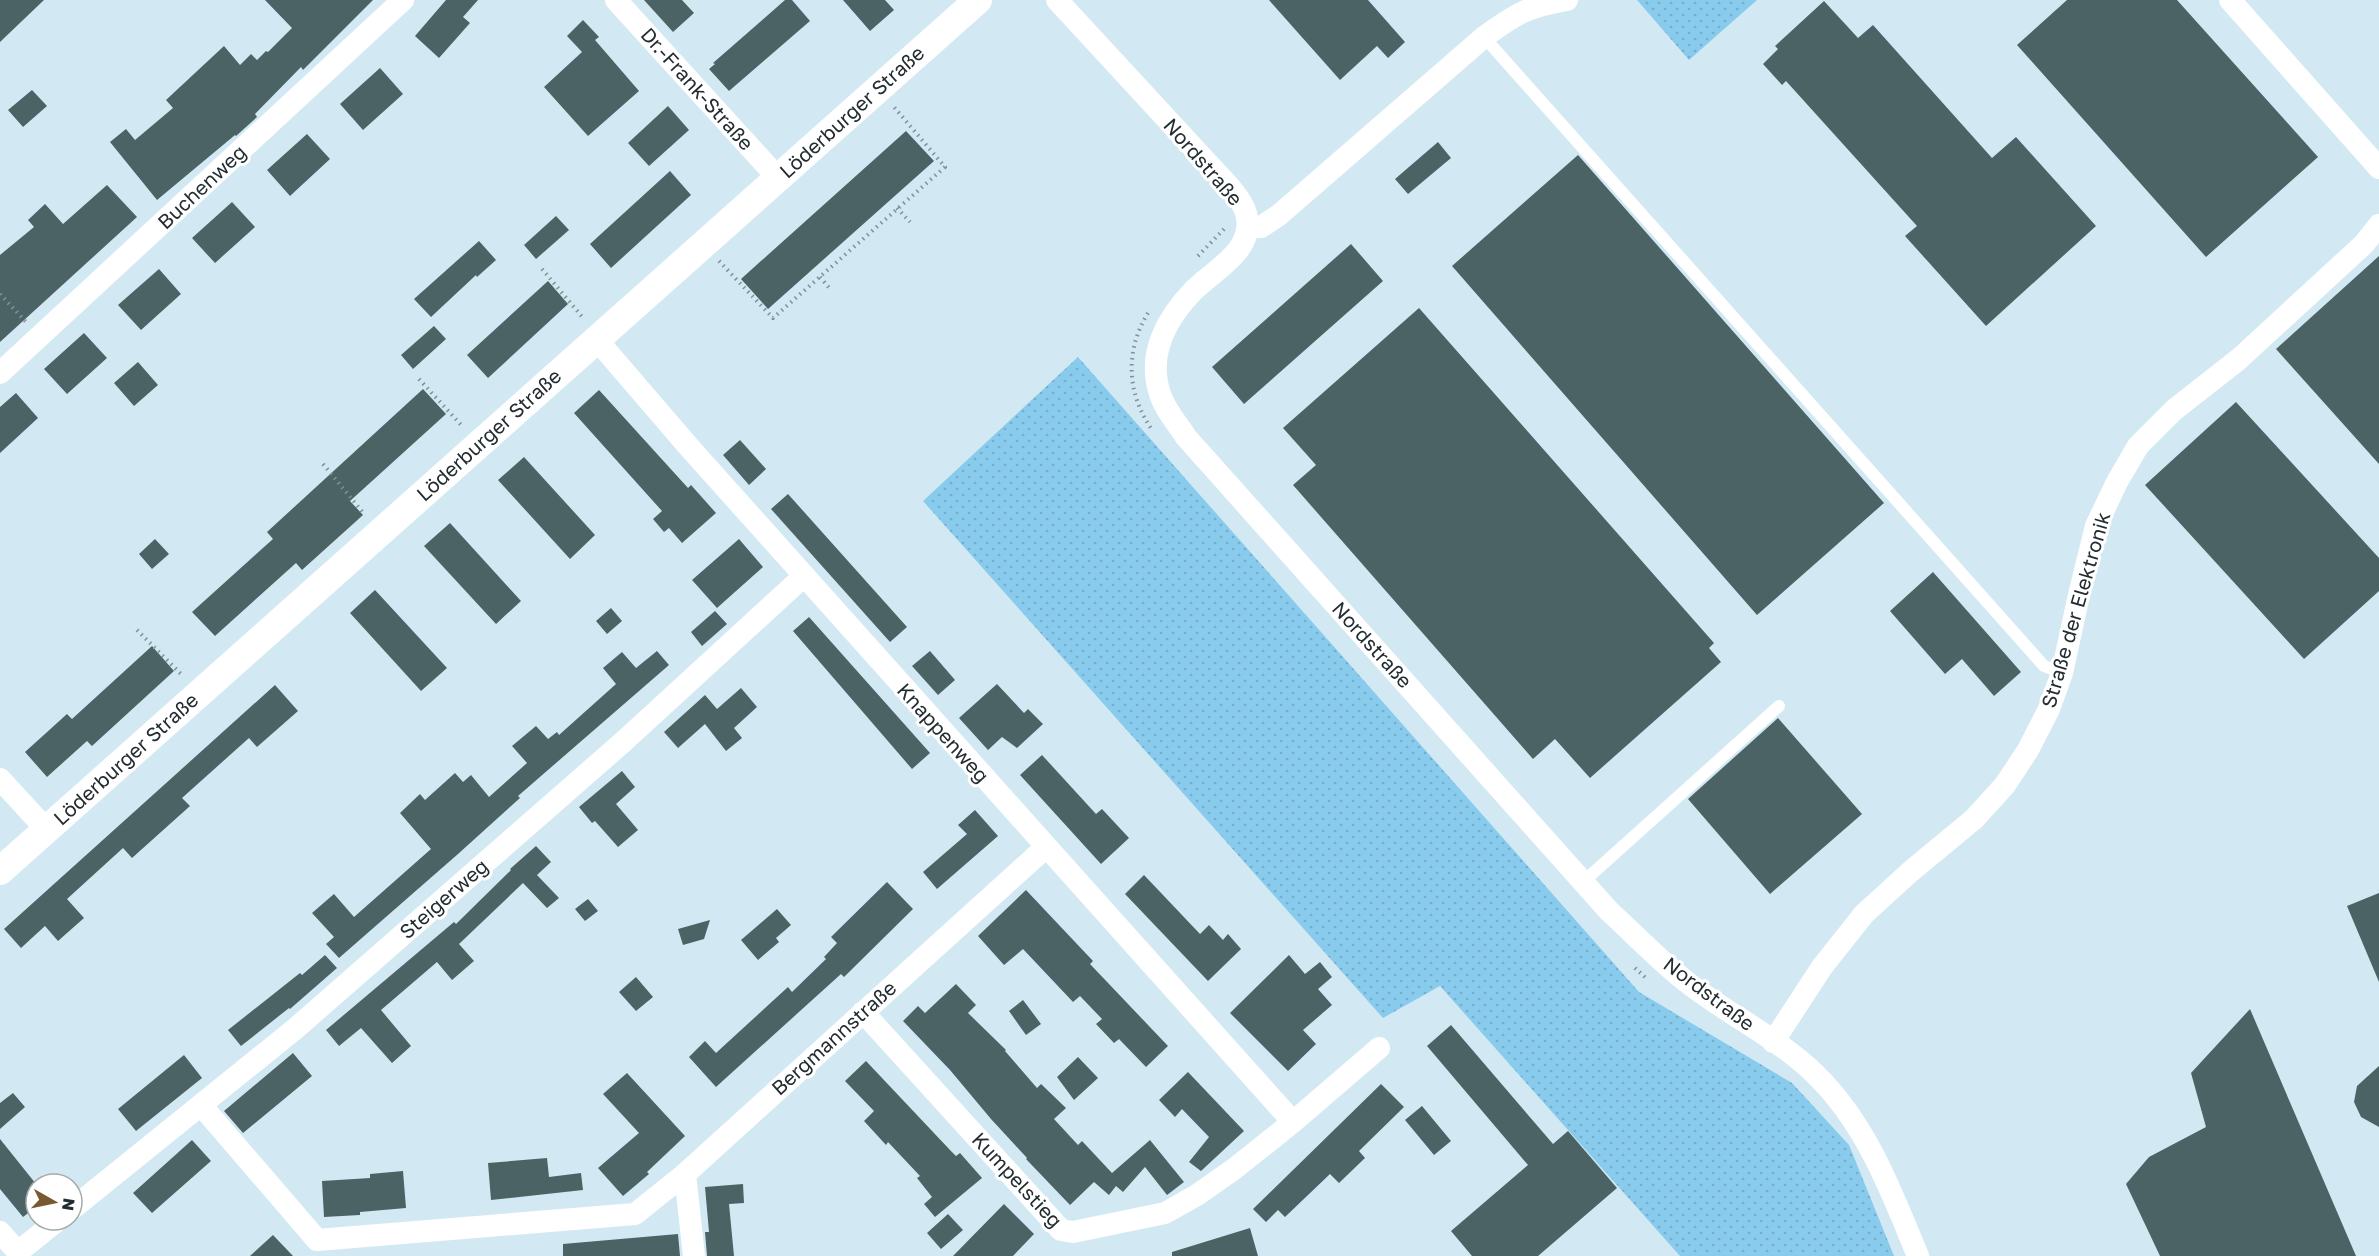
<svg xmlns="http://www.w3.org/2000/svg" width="2379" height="1256" font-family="'Golos Text',sans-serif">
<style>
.green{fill:url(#green-dots)}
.building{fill:#4b6364}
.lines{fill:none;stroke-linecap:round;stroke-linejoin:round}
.path{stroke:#819199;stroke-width:4;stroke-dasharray:1.5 4.5;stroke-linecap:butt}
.service{stroke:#fff;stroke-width:12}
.minor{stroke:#fff;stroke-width:22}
.tertiary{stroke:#fff;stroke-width:28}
.labels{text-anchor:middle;stroke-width:6;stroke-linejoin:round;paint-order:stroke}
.street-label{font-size:20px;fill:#232c30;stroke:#fff}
</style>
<defs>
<pattern id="green-dots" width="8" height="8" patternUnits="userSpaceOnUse" patternTransform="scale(1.5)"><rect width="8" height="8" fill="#88cbec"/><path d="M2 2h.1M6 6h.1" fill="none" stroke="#75aecb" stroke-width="1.8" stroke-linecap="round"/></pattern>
</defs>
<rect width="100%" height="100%" fill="#d2e9f4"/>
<path class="green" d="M1637,0H1757L1689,60Z
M1078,357L1639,992L1792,1083L1849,1145L1894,1256H1680L1440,986L1383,1018L923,501Z"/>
<path class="building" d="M0,0H44L0,42Z
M265,0H373L303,70L301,67L255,114L257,117L236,136L235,135L157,200L110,142L126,129L135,140L173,108L166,100L224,46L240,65L251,54L257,60L266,51L268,52L292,28Z
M446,0H478L463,17L470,23L439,58L415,36Z
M644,0H682L694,13L673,32Z
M785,0H792L810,21L729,91L709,69L715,64L713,63Z
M843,0H885L894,10L870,31Z
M1269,0H1368L1405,42L1388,58L1377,46L1340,80Z
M2067,0H2177L2318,157L2206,257L2017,45Z
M1824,1L1858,38L1873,25L1992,158L2016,137L2096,226L1986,326L1905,236L1917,226L1786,81L1782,85L1763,64L1778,49L1775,46Z
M583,20L599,37L595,40L639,91L588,136L544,87L582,52L567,36Z
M380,68L403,94L363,130L340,104Z
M32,90L47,106L23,127L8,110Z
M668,106L689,130L649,166L628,143Z
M906,131L934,161L768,309L741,279Z
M307,134L330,159L290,196L267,170Z
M1438,142L1451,158L1408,194L1395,179Z
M1578,155L1884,503L1757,615L1452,266Z
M670,171L691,195L611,268L590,244Z
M107,185L137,217L0,342V255L34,227L28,220L45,204L63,224Z
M232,202L255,227L215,263L192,238Z
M556,216L569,230L536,259L524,245Z
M479,241L496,260L477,277L476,275L431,317L414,299Z
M1351,244L1383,281L1244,404L1212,367Z
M2379,256V464L2276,349Z
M159,269L181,294L141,330L118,305Z
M548,281L568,304L488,378L467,355Z
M1419,308L1714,643L1709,648L1721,662L1590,778L1555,739L1533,759L1293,485L1316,465L1283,428Z
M434,326L446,339L413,369L401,355Z
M84,333L107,358L67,394L44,369Z
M138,362L158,385L134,406L114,383Z
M423,389L446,414L350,501L363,515L302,570L296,563L215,636L192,612L273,539L267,532Z
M599,390L688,488L691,485L716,513L682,543L669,528L664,532L653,519L662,511L574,413Z
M16,393L38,418L0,453V407Z
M2236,402L2379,558V591L2304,659L2145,485Z
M740,440L766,469L749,485L723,455Z
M524,457L595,535L570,559L498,480Z
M788,494L907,627L890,642L771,509Z
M450,523L521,601L496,624L424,546Z
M155,539L169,554L152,569L139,554Z
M739,539L763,567L717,608L692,580Z
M1933,572L2021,672L1994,696L1962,659L1945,674L1890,611Z
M375,590L447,668L421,691L350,613Z
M611,608L622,621L607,634L596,621Z
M715,611L727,624L702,646L691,632Z
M809,617L930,753L912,769L793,631Z
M152,646L174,671L92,746L87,741L47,777L25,752L67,714L72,719Z
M657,651L669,665L518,796L520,798L458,854L339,958L326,944L334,937L312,913L334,894L354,917L431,849L400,813L420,794L425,800L455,773L463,782L471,775L489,797L527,763L512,746L536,726L548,739L557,732L559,735L616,684L603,668L622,652L636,668Z
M930,651L955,680L938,695L912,666Z
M997,684L1024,713L1028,709L1043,724L1017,748L1002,737L988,750L959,718Z
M275,685L298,711L257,747L249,738L182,798L190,806L132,858L123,848L67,899L84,918L58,941L45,926L21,948L4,929Z
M741,688L757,707L734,728L742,738L726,751L705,724L678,748L664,732L705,695L717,709Z
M1778,718L1862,814L1770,894L1688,799Z
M1042,755L1096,814L1102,809L1129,838L1101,864L1020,775Z
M622,771L635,787L616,804L638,830L618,847L595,821L592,823L579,807Z
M975,810L998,836L937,889L923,872L967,834L958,825Z
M536,846L551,862L537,875L559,898L547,908L523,883L459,944L474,961L452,980L437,962L381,1010L411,1046L392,1063L361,1028L339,1046L326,1030L454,922L456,924L511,870L510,869Z
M1144,875L1200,934L1209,925L1223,940L1228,934L1241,949L1208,981L1125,894Z
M887,882L913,909L844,977L841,974L716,1087L689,1057L705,1041L716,1053L788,987L792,992L826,959L824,957L837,943L831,937Z
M1026,890L1093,961L1090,964L1168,1046L1146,1067L1119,1039L1114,1043L1096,1024L1102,1019L1080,996L1073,1002L1023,949L1004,965L978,936Z
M2379,893V982L2347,906Z
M588,899L598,911L585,921L575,909Z
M777,909L791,925L776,938L779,942L758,960L741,940Z
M710,920L704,939L683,945L678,929Z
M325,955L337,968L290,1009L289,1008L241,1046L228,1030L300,973L302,975Z
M1289,955L1305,974L1320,962L1332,977L1318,989L1332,1005L1303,1030L1316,1044L1288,1071L1230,1013Z
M636,977L653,997L636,1011L619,992Z
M956,984L976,1005L968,1013L1006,1050L1005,1051L1037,1088L1041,1084L1066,1108L1054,1119L1078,1145L1082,1141L1112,1173L1150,1140L1184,1182L1167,1195L1145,1167L1123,1192L1116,1186L1109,1195L1094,1182L1070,1205L1026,1159L1027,1158L991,1119L950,1070L903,1021L918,1006L925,1013Z
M1023,1000L1041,1024L1026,1035L1009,1011Z
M2250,1009L2356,1256H2160L2126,1184L2149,1157L2206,1127L2191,1073Z
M1451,1025L1553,1144L1568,1131L1617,1188L1538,1256H1472L1451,1231L1528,1165L1427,1046Z
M293,1053L312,1076L243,1133L224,1111Z
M184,1055L202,1078L136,1131L118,1109Z
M1078,1057L1098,1078L1074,1100L1057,1077Z
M866,1061L950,1150L956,1156L960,1153L982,1178L935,1217L924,1204L932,1197L917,1178L920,1176L888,1142L886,1145L864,1121L874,1111L845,1081Z
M2379,1066V1127L2361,1117L2354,1102L2357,1086Z
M1188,1072L1244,1131L1201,1171L1189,1162L1209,1137L1182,1109L1175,1117L1159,1100Z
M627,1073L685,1136L647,1172L649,1174L623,1196L598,1168L639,1133L603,1094Z
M1381,1084L1404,1107L1359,1151L1365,1158L1339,1183L1330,1174L1285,1217L1278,1210L1266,1222L1253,1209Z
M13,1093L25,1107L0,1129V1103Z
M1422,1106L1451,1141L1434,1155L1405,1120Z
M0,1139L36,1184V1207L23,1217L0,1189Z
M192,1140L211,1161L152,1213L133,1193Z
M547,1158L549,1177L581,1173L583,1190L491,1200L488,1163Z
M403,1171L406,1208L360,1212V1215L324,1217L322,1181L370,1178V1174Z
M743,1184L744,1203L729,1204L734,1256H707L705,1232H709L705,1187Z
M1004,1204L1034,1234L1013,1256H953Z
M948,1214L963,1230L941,1249L927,1233Z
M1250,1228L1258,1256H1172V1252Z
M678,1234L680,1256H563V1244Z
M273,1235L293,1256H250Z"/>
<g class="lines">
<path class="path" d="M897,208L910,222
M1198,256L1226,227
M719,261L773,318L945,167L894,107
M542,269L584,319
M820,277L831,290
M0,294L26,322
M1148,313C1124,352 1127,395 1153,431
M419,379L463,427
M323,464L365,515
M137,630L183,676
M1635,968L1647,979"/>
<path class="service" d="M1484,37L2044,666L2062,673
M1583,882L1779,706"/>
<path class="minor" d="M616,0L778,178
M1057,0L1213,169C1224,181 1241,197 1246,213C1256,250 1215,269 1193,291C1166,319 1147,355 1160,394C1165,410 1177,423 1186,437L1609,911C1633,933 1657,958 1683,979C1723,1012 1779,1038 1816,1075C1867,1125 1891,1191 1918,1256
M2230,0L2379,168
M1248,227H1261L1279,215L1484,37C1517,13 1527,7 1567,0
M597,340L689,447L1293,1122
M0,373L403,0
M0,779L46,829
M863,1012L1061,1230L1073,1232L1165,1213L1197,1195L1234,1169L1293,1122L1379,1048
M1773,1042L1822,967L1864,914L1910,872L1974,819L2005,785L2028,750L2049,709L2062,673L2079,595L2096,526L2117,482L2138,446L2174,410L2239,359L2364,244L2379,225
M201,1105L317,1240L635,1214L685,1174
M72,1209L295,1029L623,742L804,576
M0,1232L18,1252L58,1220
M694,1256L685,1174L1045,848"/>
<path class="tertiary" d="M0,871L978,0"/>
</g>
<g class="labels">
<g class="street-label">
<text transform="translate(697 89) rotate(48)" y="7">Dr.-Frank-Straße</text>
<text transform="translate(852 112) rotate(-42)" y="7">Löderburger Straße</text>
<text transform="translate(1203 162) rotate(49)" y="7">Nordstraße</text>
<text transform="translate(202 187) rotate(-43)" y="7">Buchenweg</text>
<text transform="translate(489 435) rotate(-42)" y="7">Löderburger Straße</text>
<text transform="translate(2076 610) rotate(-74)" y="7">Straße der Elektronik</text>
<text transform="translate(1372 645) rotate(48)" y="7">Nordstraße</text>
<text transform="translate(943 733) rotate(48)" y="7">Knappenweg</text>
<text transform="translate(126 759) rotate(-42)" y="7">Löderburger Straße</text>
<text transform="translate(444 899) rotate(-41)" y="7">Steigerweg</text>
<text transform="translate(1709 994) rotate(37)" y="7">Nordstraße</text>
<text transform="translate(834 1038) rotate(-42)" y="7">Bergmannstraße</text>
<text transform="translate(1017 1180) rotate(47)" y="7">Kumpelstieg</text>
</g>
</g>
<g transform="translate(54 1202) rotate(99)"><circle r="28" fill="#ffffff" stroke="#a7abac" stroke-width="1.5"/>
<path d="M0-4.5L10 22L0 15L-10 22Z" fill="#79592f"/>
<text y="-9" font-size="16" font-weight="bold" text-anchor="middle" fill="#232c30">N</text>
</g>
</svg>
